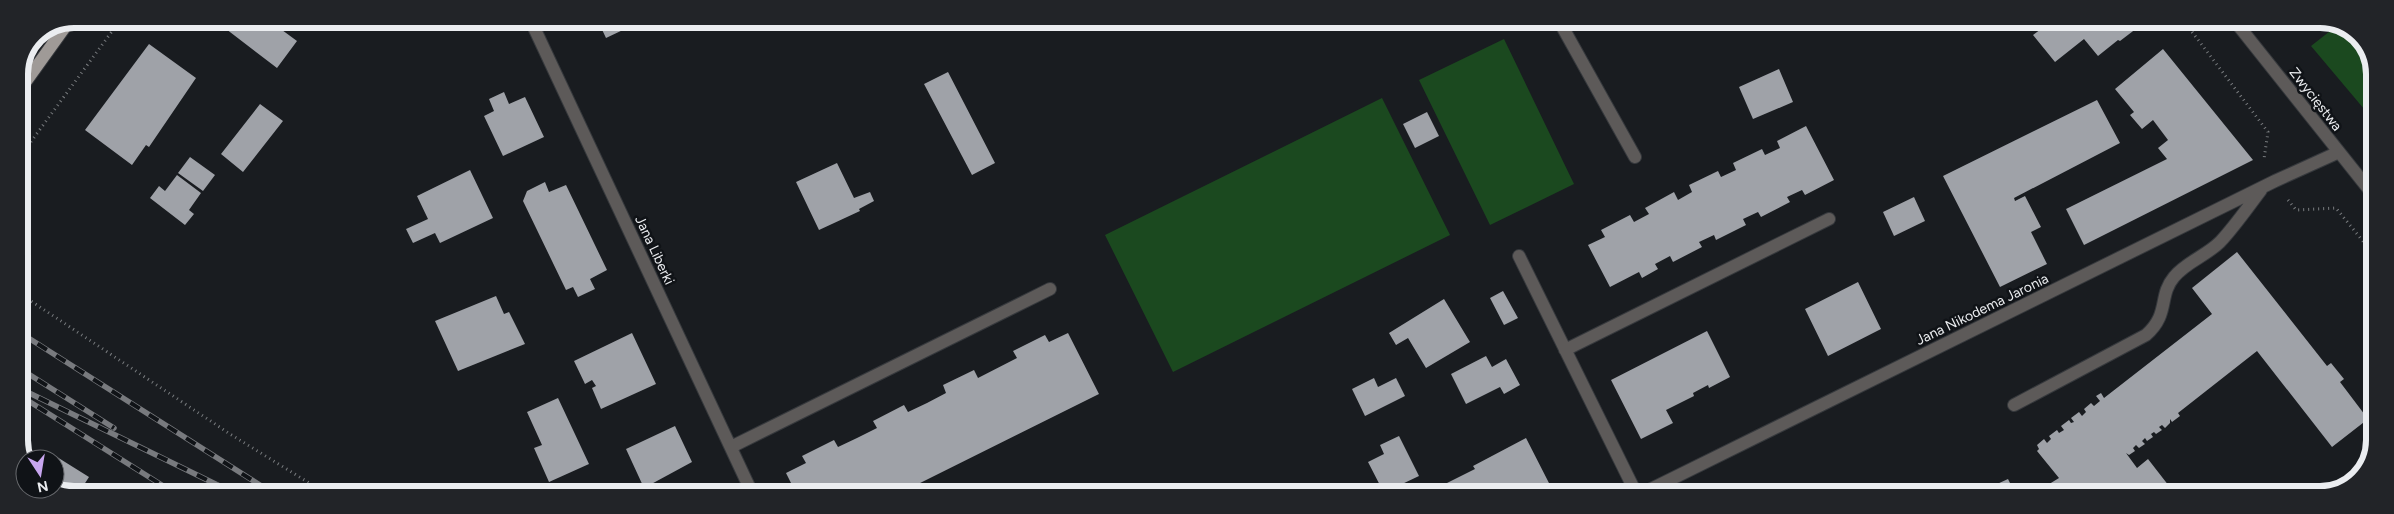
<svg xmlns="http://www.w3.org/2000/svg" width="2394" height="514" font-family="Figtree,sans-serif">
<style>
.green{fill:#1b491f}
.building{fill:#9fa2a8}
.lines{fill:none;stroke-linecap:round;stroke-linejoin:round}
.minor-casing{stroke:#36393d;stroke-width:14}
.major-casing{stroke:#36393d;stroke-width:14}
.path{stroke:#797c7f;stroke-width:3;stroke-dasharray:1 4;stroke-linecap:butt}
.minor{stroke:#5d5a59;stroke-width:12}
.major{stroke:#9f9a97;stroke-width:12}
.rail-casing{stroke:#787a7e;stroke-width:5.5}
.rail{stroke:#101317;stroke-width:4;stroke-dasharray:11;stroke-linecap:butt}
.labels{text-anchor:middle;stroke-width:5;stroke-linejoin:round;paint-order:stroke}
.street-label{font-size:14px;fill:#ebedf0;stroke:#101317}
.rim{fill:none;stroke:#ebedf0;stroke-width:6}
</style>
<rect width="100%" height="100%" fill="#191c20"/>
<path class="green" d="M2339,24L2361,37L2375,67V122L2311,46Z
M1504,39L1574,184L1490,225L1419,80Z
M1382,98L1450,235L1173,372L1105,235Z"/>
<path class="building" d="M213,19H267L297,41L277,68Z
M597,19H643L644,20L606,38Z
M2053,20H2137L2141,25L2120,41L2118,40L2098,56L2084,39L2055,62L2033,35Z
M149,44L196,78L149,147L146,145L132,165L85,130Z
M2163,49L2253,160L2084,245L2066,209L2167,159L2158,148L2168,140L2153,120L2142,129L2130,115L2134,112L2115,89Z
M1779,69L1793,102L1753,119L1739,87Z
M948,72L995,163L972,175L924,84Z
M504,92L509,104L525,97L544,137L503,156L484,116L494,111L489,99Z
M2097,100L2120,143L2014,198L2015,201L2025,196L2041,227L2031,232L2047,264L2000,287L1943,176Z
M260,104L283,121L243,172L221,154Z
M1427,112L1439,136L1415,148L1403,124Z
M1806,126L1834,180L1805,195L1802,190L1787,197L1790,202L1761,217L1758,212L1743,219L1746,225L1716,240L1714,235L1699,242L1702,247L1673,262L1670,256L1655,264L1658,269L1642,278L1639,272L1610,287L1588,245L1605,237L1601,230L1630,215L1634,222L1649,214L1645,208L1674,192L1678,200L1692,192L1689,185L1718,171L1721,177L1736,170L1733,163L1762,149L1765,155L1780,148L1777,141Z
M190,157L215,175L203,191L178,173Z
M837,163L854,198L870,192L874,201L859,209L860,211L819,230L796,182Z
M470,170L493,218L440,243L435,233L413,243L406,229L428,219L417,196Z
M177,175L201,193L189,210L194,214L185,225L150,198L159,186L165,191Z
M545,182L549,192L566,185L607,270L590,279L595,289L578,297L573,287L566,290L523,201L527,191Z
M1914,197L1925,221L1894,236L1883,212Z
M2237,252L2327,366L2331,363L2344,379L2340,382L2368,419L2332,447L2257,351L2178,413L2180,416L2172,422L2170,419V423L2165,428L2162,425L2159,427L2162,430L2156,434L2154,432L2151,434L2153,437L2147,441L2145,438L2142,441L2145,444L2139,448L2136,445L2133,448L2135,451L2129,455L2126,453L2137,468L2148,459L2176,495H2088L2081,486L2071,494L2068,489L2058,495H2031L2059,478L2037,451L2039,449L2037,445L2044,439L2047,443L2051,439L2049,436L2057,430L2059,433L2064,430L2061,426L2069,420L2071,423L2074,422L2071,418L2079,412L2082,416L2086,412L2084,409L2091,403L2094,406L2100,401L2096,396L2101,393L2104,398L2212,314L2192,288Z
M1858,282L1881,329L1828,356L1805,309Z
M1503,291L1518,318L1504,325L1490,298Z
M496,296L504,314L509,312L525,344L458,371L435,321Z
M1444,299L1470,342L1426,368L1408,338L1396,345L1389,333Z
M1707,331L1730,377L1709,388L1708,385L1693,393L1694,396L1666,410L1673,423L1641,439L1611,380Z
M632,333L656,384L601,409L592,388L596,386L592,380L585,384L574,361Z
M1068,333L1099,394L896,495H797L786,473L806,463L802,456L834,440L838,447L857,438L877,428L873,421L904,405L908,412L927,403L946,393L943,385L974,370L978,378L1017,358L1013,351L1045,335L1049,342Z
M1486,356L1492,367L1506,359L1520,385L1504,394L1500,387L1466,404L1451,374Z
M1374,378L1378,387L1396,378L1405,396L1365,416L1352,389Z
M558,398L589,464L549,482L534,448L542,445L527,412Z
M675,426L692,462L644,488L626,449Z
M1399,436L1419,476L1400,485L1405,495H1385L1368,462L1384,454L1380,445Z
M1526,438L1550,485L1531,495H1423L1475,469L1473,466Z
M57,457L89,477L78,494H63L55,490V461Z
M2008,479L2016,495H1973Z"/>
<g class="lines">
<g class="minor-casing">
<path id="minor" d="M530,19L753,495
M1558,19L1635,157
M2234,20L2375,197
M1519,256L1637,495
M1565,350L1829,219
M2014,405L2146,335C2170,314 2158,296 2174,277C2186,262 2206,256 2220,242C2235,226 2248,207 2261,190
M731,447L1050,289
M1639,495L2275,181L2339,152"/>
</g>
<g class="major-casing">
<path id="major" d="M19,91L70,20"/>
</g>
<path class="path" d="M2183,20L2268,132L2264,159
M19,158L121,19
M2288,200L2296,210L2336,208L2375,256
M19,293L230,434L327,494"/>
<use href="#minor" class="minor"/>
<use href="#major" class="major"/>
<g class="rail-casing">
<path id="rail" d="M19,332L274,494
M19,368L114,428
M19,388L236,494
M19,395L176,494"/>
</g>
<use href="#rail" class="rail"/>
</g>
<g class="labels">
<g class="street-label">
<text transform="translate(2316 99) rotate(52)" y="5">Zwycięstwa</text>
<text transform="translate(655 250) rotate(65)" y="5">Jana Liberki</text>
<text transform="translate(1982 309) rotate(-26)" y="5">Jana Nikodema Jaronia</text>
</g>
</g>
<path d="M0 0H2394V514H0ZM74 28H2320A46 46 0 0 1 2366 74V440A46 46 0 0 1 2320 486H74A46 46 0 0 1 28 440V74A46 46 0 0 1 74 28Z" fill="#222428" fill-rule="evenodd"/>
<path class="rim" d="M74 28H2320A46 46 0 0 1 2366 74V440A46 46 0 0 1 2320 486H74A46 46 0 0 1 28 440V74A46 46 0 0 1 74 28Z"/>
<g transform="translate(40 474) rotate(168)"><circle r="24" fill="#101317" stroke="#686a6e"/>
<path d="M0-4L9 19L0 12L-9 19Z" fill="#c8a6ef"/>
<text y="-8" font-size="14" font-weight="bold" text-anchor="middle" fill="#ebedf0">N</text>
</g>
</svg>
